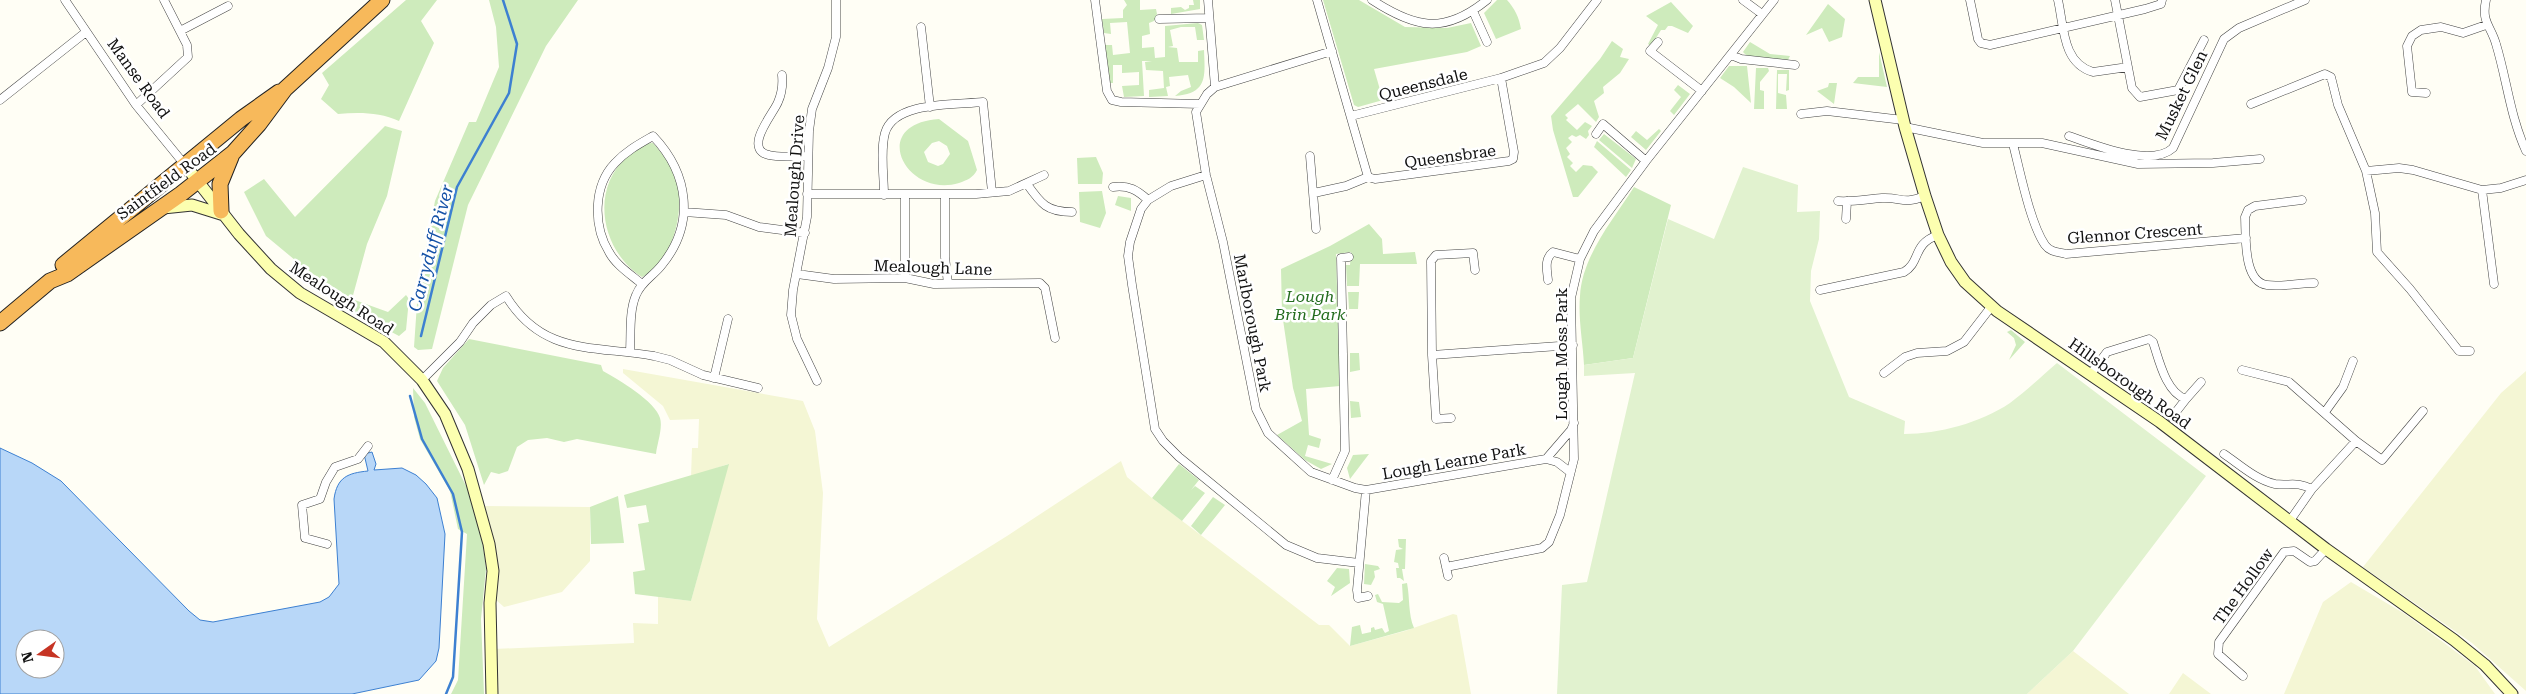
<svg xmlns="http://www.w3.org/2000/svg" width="2526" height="694" font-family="'Roboto Serif',serif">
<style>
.farmland{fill:#f4f6d4}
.green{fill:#ceebbc;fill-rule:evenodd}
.pitch{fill:#e1f2cf}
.water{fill:#b8d7f8;stroke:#3d80d1;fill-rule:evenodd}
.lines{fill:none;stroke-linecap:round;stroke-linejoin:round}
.stream{stroke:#3d80d1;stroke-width:2.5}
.street-casing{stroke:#444;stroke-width:9}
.secondary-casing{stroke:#333;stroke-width:13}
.highway-casing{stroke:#222;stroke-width:17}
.street{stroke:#fff;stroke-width:8}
.secondary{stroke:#fcffb0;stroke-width:11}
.highway{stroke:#f7b95b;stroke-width:15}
.labels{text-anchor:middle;stroke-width:5;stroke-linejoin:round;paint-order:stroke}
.street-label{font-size:16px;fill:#111;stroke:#fff}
.park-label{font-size:16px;font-style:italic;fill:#236c1e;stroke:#fff}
.water-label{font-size:18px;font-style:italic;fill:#1552a7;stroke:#fff}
</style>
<rect width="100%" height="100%" fill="#fffef5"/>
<path class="farmland" d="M623,369L803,401L815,431L823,493L817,619L829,647L1007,536L1121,461L1127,477L1152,498L1319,625H1329L1350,646L1405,631L1453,614L1457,615L1471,694H496L494,649L634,643L633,623L658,624V597L691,601L728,464L691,477L692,448H698L699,419L670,420L663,406L623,373Z
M2526,371V691L2472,643L2363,567L2501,393Z
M483,506L590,507V561L562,592L504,607L495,599Z
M2351,582L2405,614L2475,666L2495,694H2284L2323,602Z
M2073,651L2129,694H2027Z
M2183,673L2211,694H2169Z"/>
<path class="green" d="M406,0H437L421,21L434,43L399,121C380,112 358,112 338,114L321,99L329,85L322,73Z
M489,0H578L546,46L468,205L432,349L418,350L414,347L418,289L435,201L469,122H476L499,67L496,27Z
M1124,0H1140V10L1156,9L1157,14L1154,21L1149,23L1150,34L1142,36V48L1154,47L1155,58L1165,57V26L1198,23L1202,25L1204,40H1197L1195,27H1181L1170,30L1173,46L1168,47L1177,48L1179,62H1198V51L1204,50C1205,76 1208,94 1175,96L1181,91L1191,87L1188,75L1169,77L1170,86L1166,87L1168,96L1149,97V90L1164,88L1163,71L1146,70L1145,62L1152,61H1142L1144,96L1124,97L1122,86L1139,85V72L1122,73V65H1113V83H1110L1105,45H1112L1113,55L1130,53L1127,22L1110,23L1111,34L1104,33L1102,19L1123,18V10L1127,5Z
M1193,0H1200V9L1171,14V8L1181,7L1185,10L1189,8V5H1194Z
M1323,0H1359L1405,27L1447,28L1471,23L1481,46L1467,52L1374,69L1383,100L1358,107L1354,105Z
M1497,0H1507C1515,9 1519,17 1521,29L1496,39L1484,13Z
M1671,2L1693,26L1688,33L1672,26H1668L1665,30H1661L1651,46L1648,44L1658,25L1646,16Z
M1828,4L1845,19L1842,37L1829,42L1822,28L1806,35Z
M1612,41L1623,49L1620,57L1629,59L1620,73L1603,87L1604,93L1594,101L1599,117L1596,122L1578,104L1565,115L1568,118L1566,120L1577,130L1585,122L1592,126L1588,131L1589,135L1586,139L1580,135L1576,137L1572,135L1568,138L1572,142L1566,148L1570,154L1567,157L1573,163L1570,166L1576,172L1583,165L1592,166L1598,172L1578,197H1573L1553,130L1551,116L1600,59Z
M1750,42L1770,54L1790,56L1788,60L1747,56L1743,52Z
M1879,52L1887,87L1853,83L1858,77H1879Z
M1729,66H1747L1751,103L1734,87L1720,78Z
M1756,68H1768L1769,71L1760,82V90L1764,91V109H1754Z
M1777,70H1789V90L1786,91L1787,74H1778V93L1786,95L1787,109H1776Z
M1829,83H1837L1834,104L1817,91L1828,87Z
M1678,85L1690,94L1674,115L1670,111L1681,97L1674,90Z
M939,119L968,141L977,170C973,178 967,180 959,183C906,199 867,124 939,119ZM939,141L947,146L950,154L943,164L938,166L928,162L924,152L932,143Z
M385,126L402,131L387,196L367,244L352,299L388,312L406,295L409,299L406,330L399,336L350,310L352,299L307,270L266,236L244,192L264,179L295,217Z
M1659,129L1661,131L1646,150L1631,137L1636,131L1647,140Z
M1604,134L1636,159L1632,168L1599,140Z
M1597,141L1631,170L1626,177L1594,147Z
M653,143C663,154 673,167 677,182C685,212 672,264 642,277C602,252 589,190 627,157C635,150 643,143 653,143Z
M1096,157L1103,173L1102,184H1078L1077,158Z
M1634,187L1671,205L1633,358L1584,365C1583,343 1578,319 1580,296C1582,256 1613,220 1634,187Z
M1102,191L1106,213L1100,228L1080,222L1079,192Z
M1118,196L1131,198V211L1115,205Z
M1369,224L1382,239L1383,254L1415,252L1417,264H1360L1359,286H1347L1346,265H1350L1351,252L1336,254L1340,386L1306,389L1309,435L1321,439L1319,448L1308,445L1305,456L1332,464L1321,469L1305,460L1277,435L1302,421L1293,388L1282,313L1281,269L1330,246Z
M1348,292H1359L1358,309H1349Z
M2011,330L2025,342L2009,360L2016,345L2014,338L2007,332Z
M469,339L601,365L603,371C618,379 656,402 660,418C663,428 657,444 656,454L577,439L564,442L547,438L528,440L517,447L508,471L499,474L491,472L484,485L465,425L437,381L443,368Z
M1350,353H1359L1360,370L1350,372Z
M413,388L425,403L470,494L482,538L486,569L481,619L484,694H451L458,680L467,534L458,529L450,491L420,439L414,417Z
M1350,401L1359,402L1361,417L1351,418Z
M1369,454L1350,479L1347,468L1353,455Z
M729,464L691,601L635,594L633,572L645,570L638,524L649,522L646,505L627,508L624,495Z
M1179,464L1199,480L1191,490L1195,486L1205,493L1182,521L1152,498Z
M618,496L624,543L591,544L590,507Z
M1213,497L1225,505L1201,535L1191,526Z
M1398,539H1406L1405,569H1402L1404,581L1400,578H1397L1396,568H1399L1398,563L1394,562L1396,550L1403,549L1399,547Z
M1365,564L1378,566L1380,569L1374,571L1375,577L1371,585L1364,584Z
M1337,568L1349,569L1350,583L1331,596L1335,587L1327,581Z
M1407,583C1410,598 1408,614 1414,628L1350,646L1352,627L1360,625L1362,634L1371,632V628L1374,627L1375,630L1382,628L1385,633L1389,631L1383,604L1377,602L1375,595L1378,594L1382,602L1399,603L1403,600L1402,584Z"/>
<path class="pitch" d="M1743,167L1798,185L1797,212L1820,211L1819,239L1811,271L1810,301L1849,397L1905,421L1904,434C1939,434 1980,423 2010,403C2026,391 2042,376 2057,363L2206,476L2073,651L2027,694H1557L1562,585L1587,582L1635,373L1584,376V365L1633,358L1668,219L1714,239Z"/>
<path class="water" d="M0,448L32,463L61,481L189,611L200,620L213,622L320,602L329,597L339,584L334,499C337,477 348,473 368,471L364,454L372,452L376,464L374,470L402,468L416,475L426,484L437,498L445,534L439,648L436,661L419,680L352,694H0ZM25,639H55V669H25Z"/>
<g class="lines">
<path class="stream" d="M421,336L457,187L509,93L517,44L503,0
M410,396L422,439L453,494L462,532L453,677L446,694"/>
<g class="street-casing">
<path id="street" d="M65,0L136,105L185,165
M1095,0L1107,91L1112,100L1121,102L1200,104
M1208,0L1215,87
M1317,0L1368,177
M1372,0C1415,28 1444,35 1487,0
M1743,0L1762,14
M1970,0L1978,39L1981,43L1990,45L2145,9L2161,4L2162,0
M2058,0C2064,26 2062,63 2093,72L2128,67
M2115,0L2132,88L2140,97L2178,90L2204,40
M2486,0C2481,22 2491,26 2496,44C2507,80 2510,116 2526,151
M1473,11L1487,42
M1159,19L1209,18
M921,27L930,107
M180,31L228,6
M1658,42L1650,51L1702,91
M1332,51L1215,87L1207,94L1196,112L1206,175L1223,242L1256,409L1268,433L1311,472L1355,488L1366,490L1546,459L1557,462L1570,472
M1731,55L1741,59L1795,65
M782,75C783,85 782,93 778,102C774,113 742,149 769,155C780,158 796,156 808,156
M2426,93L2412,92L2407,46L2412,36L2421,30L2441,27L2463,33L2486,25
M0,100L86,32
M2251,104L2325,74L2331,77L2338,105L2366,171L2399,168L2413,170L2482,190L2501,188L2526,180
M136,105L188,57L187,45L164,0
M1801,114L1827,111L1903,120
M1351,116L1501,78L1544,63L1560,48L1597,0
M1905,127L1983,143H2042L2138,164L2213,163L2260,159
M1596,134L1603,124L1646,161
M2069,136C2094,145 2151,168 2173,148L2224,39L2239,28L2305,0
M2013,144C2020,171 2030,223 2045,245C2050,252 2058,252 2066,254L2246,238
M1310,156L1316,229
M2366,171L2375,213L2377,252L2410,289L2459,351H2470
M1206,175L1171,186L1148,200L1141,209L1130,242L1128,256L1132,285L1155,429L1163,441L1179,457L1286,545L1317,558L1359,563
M1368,177L1375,179L1509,161L1513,159L1514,152L1501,78
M1027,184C1041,204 1047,212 1072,212
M1113,187C1129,185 1137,190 1148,200
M2482,190L2494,284
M1314,193L1346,186L1368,177
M807,194H976L1009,191L1044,175
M884,195C884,176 880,151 885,133C894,101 956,105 983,102L992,192
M905,195V278
M945,195V257L948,284
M2302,200L2255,206L2248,210L2245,217C2246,236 2243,282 2267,285C2282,287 2299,283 2314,283
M1838,201C1854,202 1867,199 1882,198C1902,197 1902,205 1925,196
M684,212L726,215L759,227L805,233
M1846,219L1847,201
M1475,270L1473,253L1436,255L1431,261L1432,355L1573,345
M797,274L834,279L905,278L934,284L1040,283L1045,288L1055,338
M1548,280C1547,270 1544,259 1553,252L1580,259
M1820,290L1904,272C1921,262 1912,244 1938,235
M630,351C631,333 629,311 636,295C641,282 653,276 661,266C696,224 689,174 653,136C639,144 626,151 615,163C593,186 593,226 609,252C616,265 630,274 642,284
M1432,355L1436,419L1451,418
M2242,370L2289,382L2356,441
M1884,373L1905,357L1917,353L1947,351L1964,342L1991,307
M2090,375L2107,352L2149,339L2153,342C2159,360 2166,393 2186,399L2201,382
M714,378L728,319
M422,380L460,342L473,323L491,305L506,296C543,356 593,345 654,356L670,360L703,375L758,388
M817,381L797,339L791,315L793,290L807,217L809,131L812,109L828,68L836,37V0
M2325,412L2343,387L2353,361
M2172,417L2186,399
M2224,454C2239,464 2256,480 2275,484C2290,486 2296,481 2312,489
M1546,459L1571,430L1574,423
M1332,480L1345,451L1341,258L1349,257
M1366,490L1357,590L1358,598L1368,596
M2289,522L2312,489L2356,441L2382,460L2423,411
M327,544L305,538L302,505L320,499L326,482L335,467L358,459L368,446
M1444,558L1448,576
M1446,567L1542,548L1549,542L1560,515L1574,459L1571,298L1580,259L1594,231L1646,161L1774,0
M2243,676L2218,654L2219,642L2284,552L2294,551L2310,562L2315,561L2326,549"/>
</g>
<g class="secondary-casing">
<path id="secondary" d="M1875,0L1905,127L1925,196L1938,235L1951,262L1965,282L1997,311L2160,422L2326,549L2454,640L2485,665L2512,694
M185,165L239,234L271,269L300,293L384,342L422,380L445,414L468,469L489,544L493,571L490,603L492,694
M163,208L192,205L224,215"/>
</g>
<g class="highway-casing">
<path id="highway" d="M221,211L220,184L231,157
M63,265L241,119L279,92
M0,323L50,281L67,274L181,194L233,153L259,124L285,89L382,0"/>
</g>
<use href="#street" class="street"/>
<use href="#secondary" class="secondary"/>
<use href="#highway" class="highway"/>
</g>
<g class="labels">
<g class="street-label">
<text transform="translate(139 78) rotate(54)" y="6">Manse Road</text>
<text transform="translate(1423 84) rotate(-14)" y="6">Queensdale</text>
<text transform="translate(2181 95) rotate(-64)" y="6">Musket Glen</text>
<text transform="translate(1450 156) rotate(-8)" y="6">Queensbrae</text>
<text transform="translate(794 176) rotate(-86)" y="6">Mealough Drive</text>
<text transform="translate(166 181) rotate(-36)" y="6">Saintfield Road</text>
<text transform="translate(2135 233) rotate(-4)" y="6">Glennor Crescent</text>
<text transform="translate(933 267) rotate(2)" y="6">Mealough Lane</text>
<text transform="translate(342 298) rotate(33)" y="6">Mealough Road</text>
<text transform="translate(1253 323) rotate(79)" y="6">Marlborough Park</text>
<text transform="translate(1561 354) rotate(-90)" y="6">Lough Moss Park</text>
<text transform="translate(2130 383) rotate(35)" y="6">Hillsborough Road</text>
<text transform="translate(1454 461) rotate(-10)" y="6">Lough Learne Park</text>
<text transform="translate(2243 586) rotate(-54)" y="6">The Hollow</text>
</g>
<g class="park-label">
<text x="1310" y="302">Lough<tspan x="1310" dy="18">Brin Park</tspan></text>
</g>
<g class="water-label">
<text transform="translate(431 248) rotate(-75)" y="6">Carryduff River</text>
</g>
</g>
<g transform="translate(40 654) rotate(256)"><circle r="24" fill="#ffffff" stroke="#a0a0a0"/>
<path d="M0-4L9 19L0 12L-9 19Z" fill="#c63424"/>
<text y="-8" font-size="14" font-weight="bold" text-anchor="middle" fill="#111111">N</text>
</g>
</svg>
